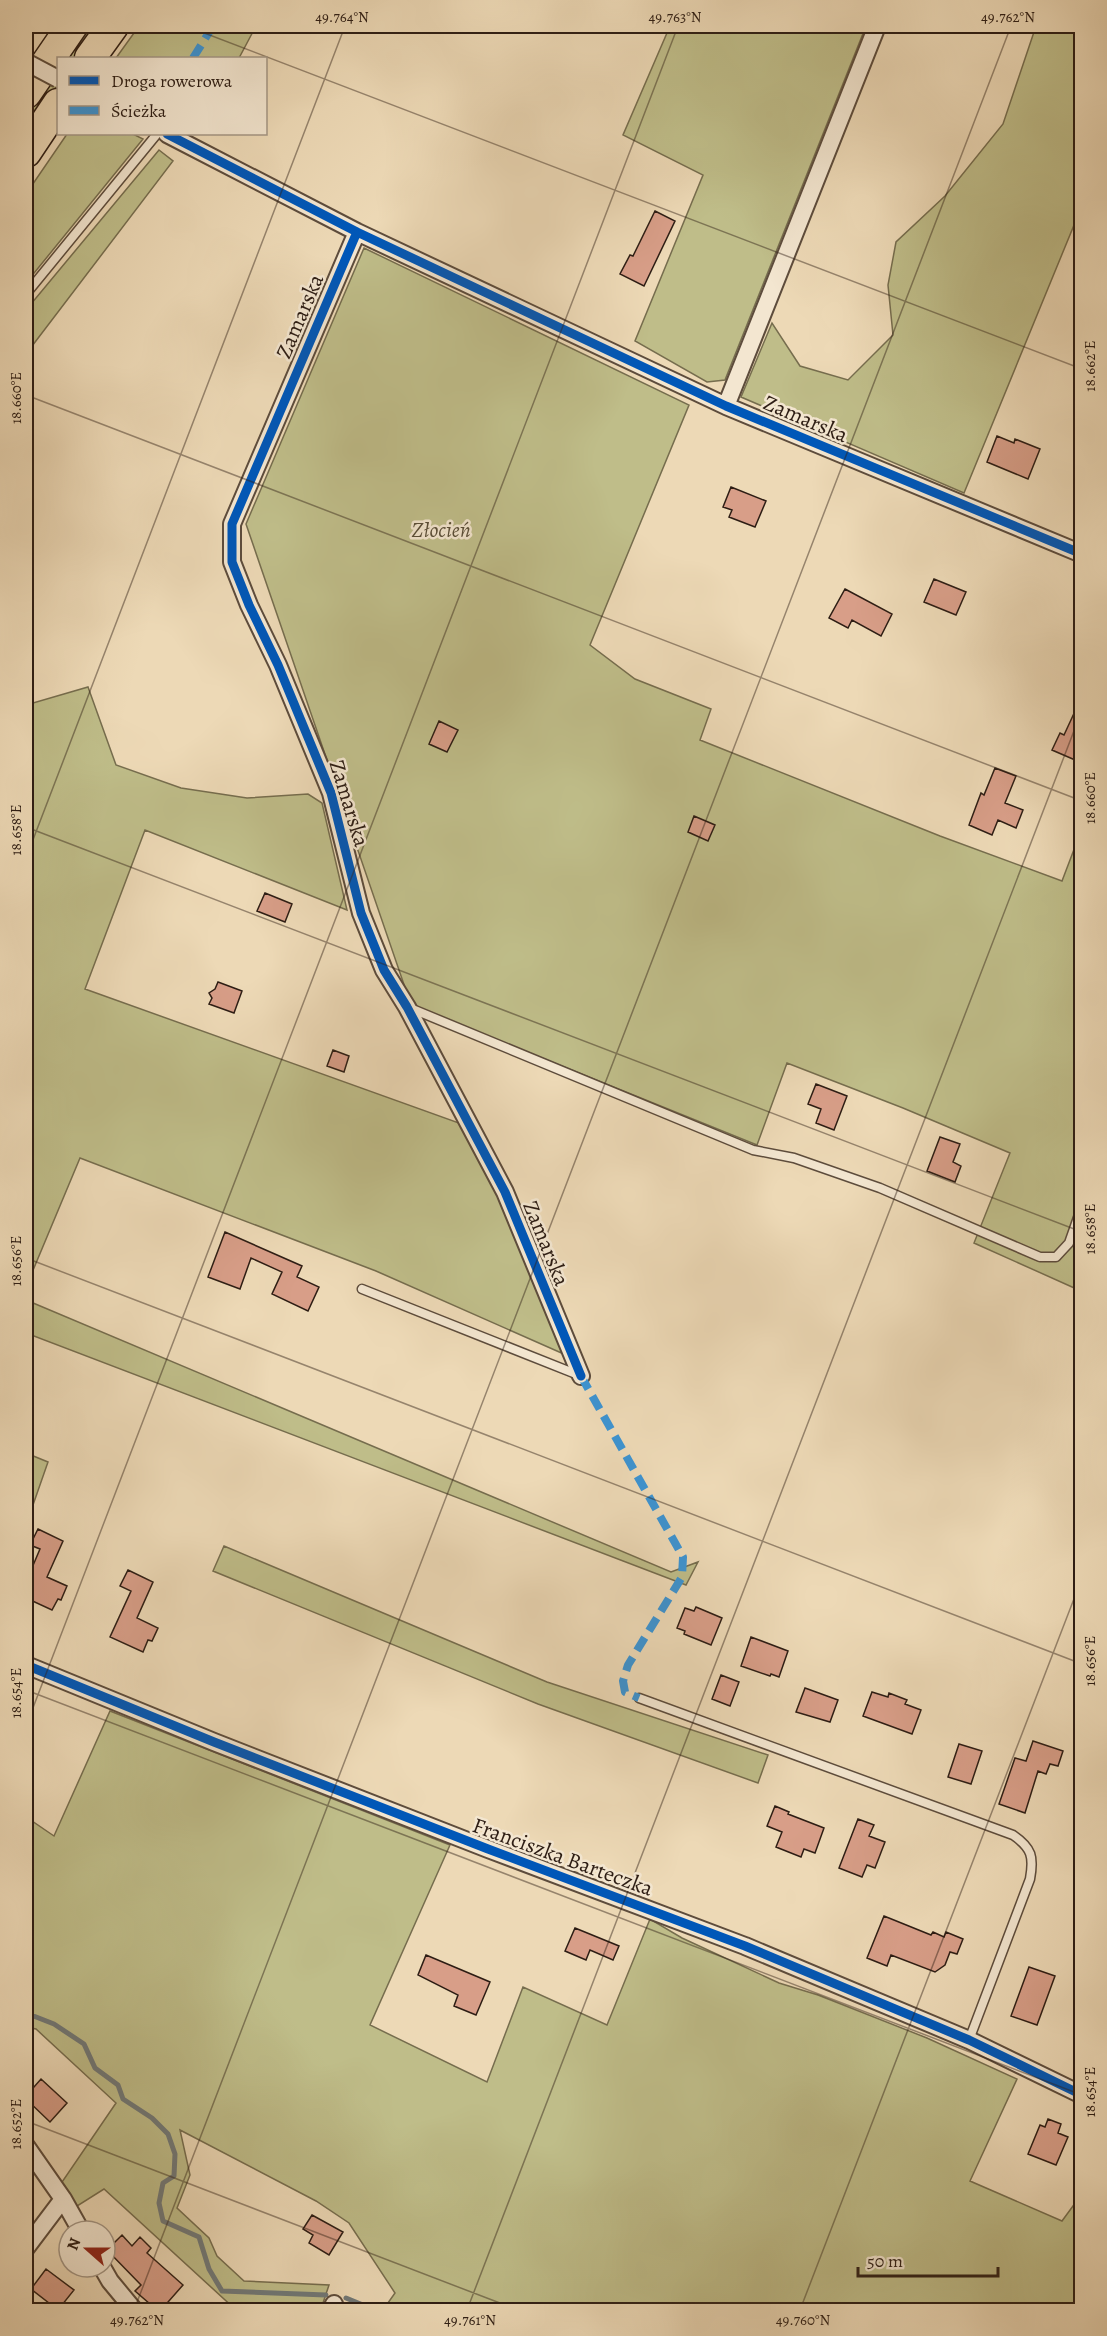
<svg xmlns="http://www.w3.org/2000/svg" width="1107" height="2336" font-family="Alegreya,serif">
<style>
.green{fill:#bfbd89;stroke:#766d4e;stroke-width:1.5}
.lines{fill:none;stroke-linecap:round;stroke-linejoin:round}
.stream{stroke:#717978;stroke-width:5}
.building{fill:#d89e88;stroke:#2d1d14;stroke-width:1.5}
.lane-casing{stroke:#5d4c3c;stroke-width:11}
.street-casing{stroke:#5d4c3c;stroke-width:20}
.highway-casing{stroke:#2d1d14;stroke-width:33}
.lane{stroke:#f3e6d0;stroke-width:8}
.street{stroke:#f3e6d0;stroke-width:16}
.highway{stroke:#edd9b6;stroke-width:30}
.street-bridge-casing{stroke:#5d4c3c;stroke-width:20;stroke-linecap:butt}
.street-bridge{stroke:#f3e6d0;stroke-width:16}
.quiet{stroke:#3c94d3;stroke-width:8;stroke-dasharray:15 8;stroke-linecap:butt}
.cycleway-casing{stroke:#f3e6d0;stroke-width:13}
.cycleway{stroke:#0057b8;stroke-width:9}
.ticks{fill:none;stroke:#2d1d14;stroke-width:1.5;stroke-opacity:0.45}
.labels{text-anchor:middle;stroke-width:5;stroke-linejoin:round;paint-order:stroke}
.street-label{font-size:22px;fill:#2d1d14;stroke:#f3e6d0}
.park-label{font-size:22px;font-style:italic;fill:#594d37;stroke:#f3e6d0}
.neatline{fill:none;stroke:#2d1d14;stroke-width:2}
.ticks-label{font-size:15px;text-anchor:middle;fill:#2d1d14}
</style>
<rect width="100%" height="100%" fill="#edd9b6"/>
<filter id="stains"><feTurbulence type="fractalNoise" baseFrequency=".00333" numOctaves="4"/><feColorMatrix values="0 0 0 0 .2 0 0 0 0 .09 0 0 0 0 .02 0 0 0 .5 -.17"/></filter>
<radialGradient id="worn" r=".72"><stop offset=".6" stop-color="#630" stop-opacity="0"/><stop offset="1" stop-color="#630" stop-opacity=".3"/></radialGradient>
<path class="green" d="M86,26H99L76,58H63Z
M139,26H256L239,58H116Z
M670,26H866L725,380L707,382L635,341L703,175L623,135Z
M1036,26H1081V208L964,493L741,397L772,323L800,366L848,380L893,335L888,285L896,242L945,196L1003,124Z
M58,66V84L26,133V114Z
M67,134H133L143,139L26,283V194Z
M159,150L173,161L26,354V310Z
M364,248L689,405L590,645L635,679L711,709L700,740L940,836L1062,881L1081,831V1291L974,1243L1010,1153L903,1108L787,1063L757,1145L411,1005L246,524Z
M88,687L116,765L181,788L247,798L308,794L322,803L347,910L145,830L85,989L459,1123L498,1190L566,1355L376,1271L80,1158L26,1287V705Z
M26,1300L671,1572L698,1562L686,1585L26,1333Z
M26,1453L48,1462L26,1525Z
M224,1546L547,1682L768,1755L758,1783L538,1704L213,1571Z
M110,1711L450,1845L370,2025L487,2082L523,1987L607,2025L650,1919L682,1938L779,1983L818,1995L927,2038L1017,2079L970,2181L1062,2221L1081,2195V2310H383L395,2293L349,2223L316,2201L180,2130L190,2175L177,2208L209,2238L217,2256L244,2281L329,2285L322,2306L268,2310H236L104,2189L74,2208L60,2185L116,2103L36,2029L26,2027V1817L54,1836Z"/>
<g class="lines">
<path class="stream" d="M26,2003L31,2015L54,2024L84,2044L95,2068L118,2085L123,2099L152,2118L168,2134L175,2154L174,2176L163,2183L159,2203L163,2221L199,2237L209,2269L222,2291L326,2295
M346,2298L375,2310"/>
</g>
<path class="building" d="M655,211L675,221L644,286L620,274L630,255L633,256Z
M997,436L1014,443L1015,439L1040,449L1028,479L987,462Z
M731,487L766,501L755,527L729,517L732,510L723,507Z
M934,579L966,592L956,615L924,602Z
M845,589L892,614L881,636L852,620L848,628L829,618Z
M1082,696V763L1052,750L1060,733L1064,735Z
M439,721L458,730L447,752L429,744Z
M995,768L1016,776L1005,803L1023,810L1016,828L998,820L992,835L969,825L981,793L984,795Z
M694,816L715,825L708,841L688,832Z
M265,893L292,904L285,922L257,911Z
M218,982L242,991L234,1013L209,1004L212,998L209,993L215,989Z
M333,1050L349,1056L344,1072L327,1066Z
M816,1084L847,1096L834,1130L816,1123L821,1109L808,1104Z
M940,1137L960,1144L953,1162L961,1166L955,1182L927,1171Z
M225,1232L302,1266L297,1277L319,1287L308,1311L272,1294L282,1272L251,1258L240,1289L208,1277Z
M38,1529L63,1541L47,1577L67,1586L61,1600L58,1599L52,1610L26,1598V1582L40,1549L30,1545Z
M128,1570L153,1582L137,1618L158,1628L152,1641L148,1640L143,1652L110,1637L131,1591L120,1586Z
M696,1607L722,1618L711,1645L684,1634L685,1631L677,1628L685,1608L694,1611Z
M751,1637L788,1651L779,1677L771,1674L770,1676L741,1666Z
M721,1675L739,1682L730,1706L712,1699Z
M805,1688L838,1700L830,1722L796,1712Z
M872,1692L888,1697L889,1693L907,1700L905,1704L921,1710L912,1734L863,1716Z
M1033,1741L1063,1751L1058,1766L1050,1764L1046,1774L1038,1771L1025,1813L999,1804L1015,1758L1026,1761Z
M959,1744L982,1751L971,1784L948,1777Z
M775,1806L789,1812L788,1814L824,1828L815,1853L804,1849L801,1857L776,1847L782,1832L767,1826Z
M858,1819L874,1825L869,1836L885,1842L875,1868L867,1865L862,1877L839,1868Z
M884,1916L931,1935L933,1932L944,1937L946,1932L963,1939L957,1954L950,1952L945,1965L935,1972L891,1955L887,1966L867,1958Z
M575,1928L619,1946L613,1960L590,1950L586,1960L565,1951Z
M426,1955L490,1982L476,2015L454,2006L458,1995L418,1975Z
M1029,1967L1055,1976L1037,2025L1011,2016Z
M41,2079L67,2103L50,2122L26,2099V2096Z
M1048,2119L1061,2124L1058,2133L1068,2137L1056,2165L1028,2154L1040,2125L1045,2127Z
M312,2215L343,2232L329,2255L309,2243L313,2235L303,2229Z
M122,2235L132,2246L140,2237L151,2248L147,2253L183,2285L161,2310H157L135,2291L141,2285L107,2250Z
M46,2269L74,2290L58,2310L31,2289Z"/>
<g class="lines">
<g class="lane-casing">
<path id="lane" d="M26,294L157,134
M410,1008L753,1150L794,1158L880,1188L1040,1257H1056L1069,1243L1082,1206
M362,1289L581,1376
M639,1698L1013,1835C1032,1848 1034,1857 1030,1879L969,2040"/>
</g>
<g class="street-casing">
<path id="street" d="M167,134L357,232L726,406L1082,554
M357,232L232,524V562L249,605L278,665L331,793L361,913L384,970L407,1007L505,1192L581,1376
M726,406L877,26
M26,1665L214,1742L488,1849L745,1946L969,2040L1082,2095
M26,2146L63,2199L81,2231
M26,2248L63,2199
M102,2267L110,2281L134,2310
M331,2310L334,2304"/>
</g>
<g class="highway-casing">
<path id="highway" d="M90,58L113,26
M26,93L72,26
M26,152L58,104"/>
</g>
<use href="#lane" class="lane"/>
<use href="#street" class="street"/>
<use href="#highway" class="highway"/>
<g class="street-bridge-casing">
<path id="street-bridge" d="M26,62L58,79"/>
</g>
<use href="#street-bridge" class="street-bridge"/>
<path class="quiet" d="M193,58L213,26
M581,1376L683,1557L682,1577L628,1665L623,1681L625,1692L639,1698"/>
<g class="cycleway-casing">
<path id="cycleway" d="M167,134L357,232L726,406L1082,554
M357,232L232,524V562L249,605L278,665L331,793L361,913L384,970L407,1007L505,1192L581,1376
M26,1665L214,1742L488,1849L745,1946L969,2040L1082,2095"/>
</g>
<use href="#cycleway" class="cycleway"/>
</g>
<path class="ticks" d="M186,26L1082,369M26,395L1082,801M26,827L1082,1232M26,858L345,26M26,1258L1082,1664M26,1690L1082,2095M26,1726L678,26M26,2121L518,2310M134,2310L1011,26M467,2310L1082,710M800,2310L1082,1578"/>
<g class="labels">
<g class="street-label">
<text transform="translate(299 316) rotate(-67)" y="8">Zamarska</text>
<text transform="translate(806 418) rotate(23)" y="8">Zamarska</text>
<text transform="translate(350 803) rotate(73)" y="8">Zamarska</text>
<text transform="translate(547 1243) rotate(68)" y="8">Zamarska</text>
<text transform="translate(563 1856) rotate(20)" y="8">Franciszka Barteczka</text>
</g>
<g class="park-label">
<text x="441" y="537">Złocień</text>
</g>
</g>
<rect width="1107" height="2336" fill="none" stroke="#edd9b6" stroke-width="66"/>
<rect x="57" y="57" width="210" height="78" fill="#f3e6d0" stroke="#a49685" stroke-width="1.5"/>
<rect x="69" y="76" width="30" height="9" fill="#0057b8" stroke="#a49685" stroke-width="1.5"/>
<text x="111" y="87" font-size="18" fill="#2d1d14">Droga rowerowa</text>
<rect x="69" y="106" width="30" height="9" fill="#3c94d3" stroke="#a49685" stroke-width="1.5"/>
<text x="111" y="117" font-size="18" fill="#2d1d14">Ścieżka</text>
<g transform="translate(87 2249) rotate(291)"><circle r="28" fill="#f3e6d0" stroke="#a49685" stroke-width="1.5"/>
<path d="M0-4.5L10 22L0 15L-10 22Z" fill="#8f2418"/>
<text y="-9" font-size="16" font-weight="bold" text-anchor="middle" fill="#2d1d14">N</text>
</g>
<path d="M858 2267v9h140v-9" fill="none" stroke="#2d1d14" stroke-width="3"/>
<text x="867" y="2267" font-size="18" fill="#2d1d14" stroke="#f3e6d0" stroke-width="4.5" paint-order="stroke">50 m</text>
<rect x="33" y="33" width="1041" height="2270" class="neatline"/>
<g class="ticks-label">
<text x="342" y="22">49.764°N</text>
<text x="675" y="22">49.763°N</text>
<text x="1008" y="22">49.762°N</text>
<text transform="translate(1090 366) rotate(-90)" y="5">18.662°E</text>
<text transform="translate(16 398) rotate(-90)" y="5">18.660°E</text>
<text transform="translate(1090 798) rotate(-90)" y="5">18.660°E</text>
<text transform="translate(16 830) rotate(-90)" y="5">18.658°E</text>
<text transform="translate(1090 1229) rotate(-90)" y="5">18.658°E</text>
<text transform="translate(16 1261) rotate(-90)" y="5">18.656°E</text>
<text transform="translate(1090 1661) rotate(-90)" y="5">18.656°E</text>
<text transform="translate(16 1693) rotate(-90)" y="5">18.654°E</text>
<text transform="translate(1090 2092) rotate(-90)" y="5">18.654°E</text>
<text transform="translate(16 2124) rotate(-90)" y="5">18.652°E</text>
<text x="137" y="2325">49.762°N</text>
<text x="470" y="2325">49.761°N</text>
<text x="803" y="2325">49.760°N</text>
</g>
<rect width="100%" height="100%" filter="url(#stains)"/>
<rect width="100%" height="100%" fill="url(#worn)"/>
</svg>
